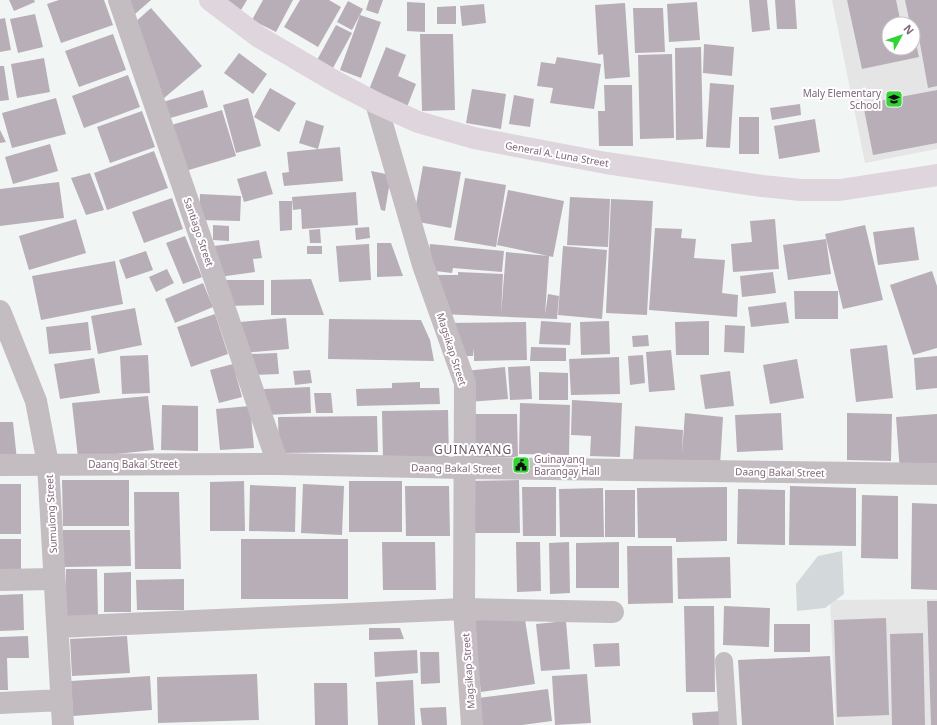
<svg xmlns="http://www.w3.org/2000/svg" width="937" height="725" font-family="'Noto Sans',sans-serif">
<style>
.built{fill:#e5e5e6;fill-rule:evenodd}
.green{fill:#d3d9db}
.building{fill:#b8aeb7}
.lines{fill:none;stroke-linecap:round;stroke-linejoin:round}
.service{stroke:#c3bcc1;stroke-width:18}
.minor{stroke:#c3bcc1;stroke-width:22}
.tertiary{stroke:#c3bcc1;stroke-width:22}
.primary{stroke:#ded6dc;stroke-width:22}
.labels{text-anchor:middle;stroke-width:4;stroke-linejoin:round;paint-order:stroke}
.poi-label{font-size:10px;fill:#80667a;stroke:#fff;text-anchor:end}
.street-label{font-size:10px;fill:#80667a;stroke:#fff}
.quarter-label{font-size:12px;letter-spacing:1px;fill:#665362;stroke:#fff}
</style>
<rect width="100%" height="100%" fill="#f1f5f4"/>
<path class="built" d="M832,0H937V149L865,163ZM889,24H913V48H889Z
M937,599V725H836L830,600Z"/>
<path class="green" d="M842,551L844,594L825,608L797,611L796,584L818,556Z"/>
<path class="building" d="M9,0H34L35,2L14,11Z
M59,0H104L113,25L61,43L47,4Z
M129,0H151L135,14Z
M223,0H247L241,10Z
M263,0H293L276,32L252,20Z
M300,0H329L341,7L318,47L284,27Z
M369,0H383L378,14L366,10Z
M749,0H767L770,30L752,32Z
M775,0H795L797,29H777Z
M847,0H896L901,24H889V48H913V24H910L905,0H937V86L928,88L919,38L915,39L919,57L862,69Z
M348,1L363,9L352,30L337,22Z
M407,2L425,3V32L407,31Z
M697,2L700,40L669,42L667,4Z
M625,3L630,77L605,79L603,54L598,55L595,5Z
M484,4L486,23L462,26L460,6Z
M456,6V24H437V7Z
M151,8L202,66L163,99L133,24Z
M633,8H663L665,52L635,53Z
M35,14L43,47L18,53L10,19Z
M360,15L381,22L361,78L340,70Z
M5,18L11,50L0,52V19Z
M336,25L352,33L333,68L317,60Z
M113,34L126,70L79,87L65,51Z
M420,34H453L455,110L422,111Z
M704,44L734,47L732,76L703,73Z
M386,47L406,55L398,76L416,84L407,107L368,92Z
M701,47L703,139L676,140L675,48Z
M239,53L267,74L253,94L224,73Z
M672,54L674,138L640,139L638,55Z
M557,57L601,64L594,109L550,103L553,88L537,86L541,62L555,64Z
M44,58L50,92L17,98L11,64Z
M0,66H4L9,100L0,101Z
M128,75L140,107L84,128L72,96Z
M710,83L734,85L730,148L706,147Z
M604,85H632L633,146H599L598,111H605Z
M270,88L296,103L279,132L254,117Z
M472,89L506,94L501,129L466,123Z
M203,90L208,107L167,119L163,102Z
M937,90V143L873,155L863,104Z
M514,95L534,99L530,127L509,124Z
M56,98L66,134L12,148L2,113Z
M248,98L261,146L236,153L223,105Z
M800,104L801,115L772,120L770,108Z
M222,110L236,156L182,172L168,126Z
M142,111L155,147L110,163L97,127Z
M739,117H759V154H739Z
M815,119L820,152L779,159L774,126Z
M306,120L324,126L318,149L299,143Z
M0,130L6,142L0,143Z
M50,144L58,171L13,184L5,157Z
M340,147L343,181L284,186L282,173L289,172L287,152Z
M154,151L168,188L107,210L94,173Z
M423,166L461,172L451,228L413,221Z
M266,171L273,194L244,202L237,179Z
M371,171L391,175L385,211L381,210Z
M90,173L104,210L86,215L71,178Z
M465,178L506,185L496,247L454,240Z
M59,182L64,218L0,226V189Z
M508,190L564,201L553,257L497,245Z
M356,192L358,225L302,229L301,209L293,210L292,197Z
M200,194L241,196L240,221L199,220Z
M570,197L610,199L608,247L567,245Z
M172,198L183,229L144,243L132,212Z
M611,199L653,201L647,315L606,313Z
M279,201H292V230L280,231Z
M76,219L86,253L29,270L19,236Z
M775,219L779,269L733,272L731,244L752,242L750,221Z
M213,225L229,226V241L213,240Z
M865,225L883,300L843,309L825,234Z
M369,227L370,238L356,240L355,228Z
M914,227L919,260L878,265L873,232Z
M655,228L682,229L681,238L696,239L694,258L725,260L722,293L738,295L737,317L649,310Z
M320,229L321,243H310L309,230Z
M185,236L202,277L183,284L166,243Z
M826,239L831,274L788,280L783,245Z
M259,240L262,258L253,259L255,272L219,277L214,246Z
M377,243H391L403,276L377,277Z
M369,244L371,280L339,282L336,246Z
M430,244L504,251L502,272L453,268L452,273L427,270Z
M307,246H322V254H307Z
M563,246L607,250L602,319L558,315Z
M146,251L153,270L126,279L119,260Z
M506,252L549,256L545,315L548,294L559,296L557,319L441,314L429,275H458V272L503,274L501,314Z
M115,261L123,304L41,320L32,276Z
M167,269L174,283L156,292L149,277Z
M932,271L937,286V348L913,355L890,285Z
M773,272L776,293L742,297L740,276Z
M311,279L324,315H271V280Z
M226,280H264V305L227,306Z
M203,283L213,307L175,323L165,299Z
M794,291H838V319H795Z
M786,302L789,323L751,327L748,307Z
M135,308L142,345L98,354L91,316Z
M215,314L228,354L191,367L177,327Z
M286,318L289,349L243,353L240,322Z
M329,319L421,320L430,340L434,361L328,359Z
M541,321L571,323L570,345L539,344Z
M609,321L610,354L581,355L580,322Z
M709,321V355H676L675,322Z
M88,322L91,350L49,354L46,327Z
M526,322L527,360L474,361V348L473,356H456L448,323Z
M725,325L745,326L744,353L724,352Z
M648,335L649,346L633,347L632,336Z
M887,345L893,398L856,402L850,349Z
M531,347L566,348V361H530Z
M671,350L675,390L649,392L646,352Z
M277,353L279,374L254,375L251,354Z
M148,355L150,393L122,394L120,356Z
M643,355L645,383L630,385L628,356Z
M937,356V388L916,390L914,358Z
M619,357L620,394L571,395L569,359Z
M94,358L100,393L60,399L54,364Z
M797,359L804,398L770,404L763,365Z
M233,364L242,397L219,403L210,370Z
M530,366L532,399L510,400L508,367Z
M505,367L508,399L468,402L465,371Z
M310,370L312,383L295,385L293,371Z
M730,371L734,406L705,409L700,375Z
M539,372L568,373V400H539Z
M420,382V388H439L440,404L357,406L356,389L392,388V383Z
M310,387L311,413L265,415L264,389Z
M314,393H331L333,413H316Z
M148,396L154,450L78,458L72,403Z
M572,400L622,403L620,457L590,456L591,436L571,435Z
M520,403L570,405L569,455L519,454Z
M162,405L198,406V451L161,450Z
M250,406L254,448L220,450L216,409Z
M448,410L449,461H383L382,411Z
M685,413L723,417L720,466L633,463L635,426L683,430L682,454Z
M781,413L783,450L737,452L735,415Z
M847,413L892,414L891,461L847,460Z
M467,414H517L518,457L468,458Z
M937,414V469L900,472L896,417Z
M377,416L378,452L279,453L278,417Z
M0,422H13L17,460H0Z
M62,480H129V526H63Z
M519,480L520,533H468L467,481Z
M244,481L245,531H210V482Z
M349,481H402V532H349Z
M0,484H21V534H0Z
M303,484L344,486L342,535L301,533Z
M250,485L296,487L295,532L249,531Z
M405,486H449L450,536H406Z
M790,486L856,488V546L789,545Z
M522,487H556V536H523Z
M727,487V541L676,542V526V538H638L637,488Z
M603,488L604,537H560L559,489Z
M738,489L785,490V545L737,544Z
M605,490H635V537H605Z
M134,492H179L181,569H135Z
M862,495L898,496V559L861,558Z
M912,503L937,504V590L911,589Z
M63,530H130L131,566L63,567Z
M0,539H21V576H0Z
M241,539H348V599H241Z
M382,542H435L436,590H383Z
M516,542H540L541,591L517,592Z
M569,542L570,593L550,594L549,543Z
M619,542V588H576V543Z
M627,546H672L673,603L628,604Z
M730,557L731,598L678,599L677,558Z
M66,569H97L98,616H66Z
M131,572V612H104V573Z
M184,579V610H137L136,580Z
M23,594L24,630L0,631V595Z
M927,601H937V725H931Z
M684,606H714L715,692H686Z
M724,606L770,608L769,647L723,645Z
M524,613L535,684L481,692L471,621Z
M886,618L889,715L837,717L834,620Z
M566,621L570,669L541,671L536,624Z
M774,624H810V652H774Z
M369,628H400L404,639L369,640Z
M923,633L925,725H892L890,634Z
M28,636L29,658H7L8,690H0V637Z
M127,636L130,673L72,676L70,639Z
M619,643L620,666L595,667L593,644Z
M417,650L418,673L375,677L374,652Z
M420,652H439L440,683L421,684Z
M830,656L834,725H742L738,660Z
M257,674L259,720L158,723L157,677Z
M587,674L591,723L555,725L552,676Z
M150,676L152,710L73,716L71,681Z
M413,680L415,725H378L376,682Z
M314,683H347L348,725H315Z
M548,689L552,721L522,725H482L478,698Z
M446,707L447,725H422L420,708Z
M722,711L723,725H693L692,713Z"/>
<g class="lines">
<path class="service" d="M724,661L728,725"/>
<path class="minor" d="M119,0L278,464
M376,103L423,265L465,383L464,609L472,725
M0,311L36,401L48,464L63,725
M0,580L54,579
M58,627L464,609L613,612
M0,703L61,700"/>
<path class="tertiary" d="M0,465L278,464L465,468L937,474"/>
<path class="primary" d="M210,0L259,37L336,82L376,103L418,122L474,138L606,163L762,186L801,190H840L937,175"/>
</g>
<defs>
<g id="school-square" transform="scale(0.9)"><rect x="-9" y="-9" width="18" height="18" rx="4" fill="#33d335" stroke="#fff"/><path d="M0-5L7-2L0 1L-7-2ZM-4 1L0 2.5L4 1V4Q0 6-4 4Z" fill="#111"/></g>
<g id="civic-square" transform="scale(0.9)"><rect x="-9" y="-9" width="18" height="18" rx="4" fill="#33d335" stroke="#fff"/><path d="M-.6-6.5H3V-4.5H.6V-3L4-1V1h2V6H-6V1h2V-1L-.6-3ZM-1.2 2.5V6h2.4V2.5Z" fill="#111"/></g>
</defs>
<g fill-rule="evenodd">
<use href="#school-square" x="894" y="99"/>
<use href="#civic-square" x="521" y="465"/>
</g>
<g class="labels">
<g class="poi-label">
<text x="881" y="97">Maly Elementary<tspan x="881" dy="12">School</tspan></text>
<text x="534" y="463" text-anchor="start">Guinayang<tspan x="534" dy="12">Barangay Hall</tspan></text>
</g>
<g class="street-label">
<text transform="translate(557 154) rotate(10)" y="4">General A. Luna Street</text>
<text transform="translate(199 232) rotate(71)" y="4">Santiago Street</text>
<text transform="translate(452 349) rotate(72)" y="4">Magsikap Street</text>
<text x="133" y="468">Daang Bakal Street</text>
<text transform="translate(456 468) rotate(1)" y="4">Daang Bakal Street</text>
<text transform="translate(780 472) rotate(1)" y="4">Daang Bakal Street</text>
<text transform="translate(51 514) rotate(-93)" y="4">Sumulong Street</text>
<text transform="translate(468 671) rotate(-94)" y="4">Magsikap Street</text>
</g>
<g class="quarter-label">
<text x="473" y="454">GUINAYANG</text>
</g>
</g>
<g transform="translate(901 36) rotate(50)"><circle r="19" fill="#ffffff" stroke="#ccc2ca"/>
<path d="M0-3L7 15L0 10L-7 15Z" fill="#33d335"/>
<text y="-6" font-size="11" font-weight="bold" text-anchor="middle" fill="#80667a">N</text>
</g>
</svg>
